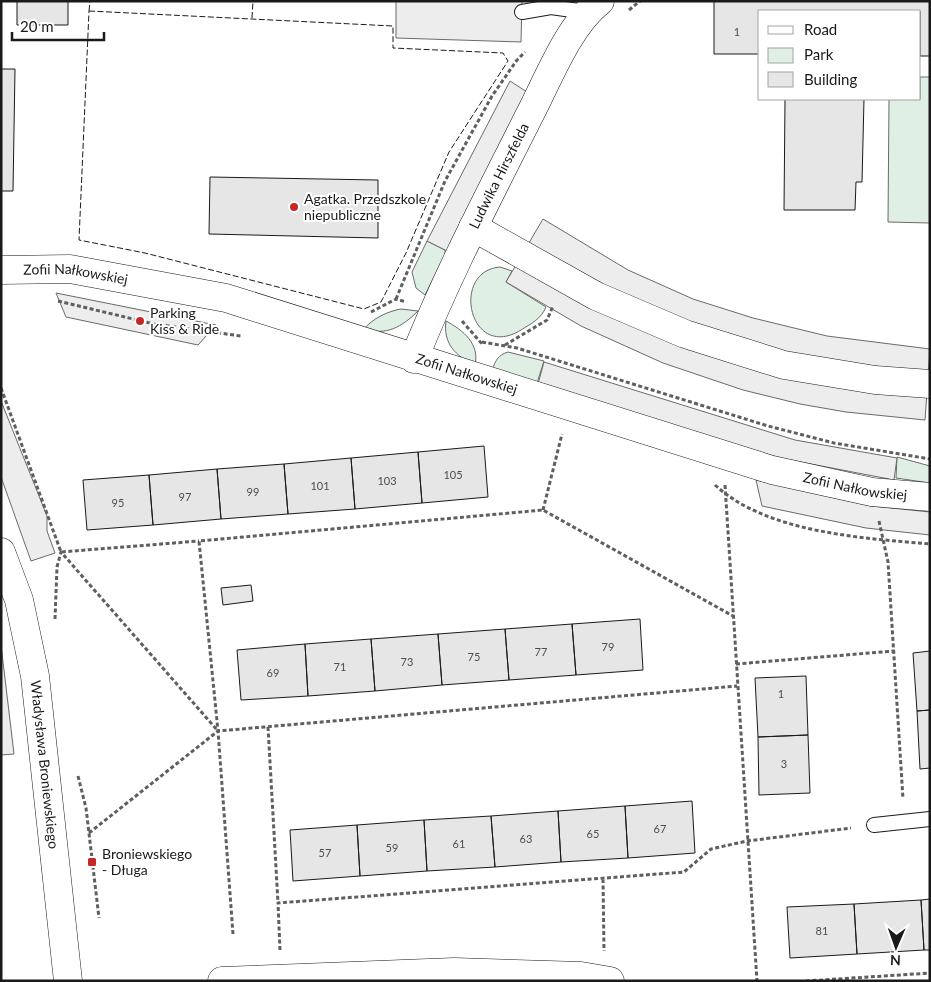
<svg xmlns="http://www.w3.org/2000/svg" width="931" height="982" font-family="Lato,sans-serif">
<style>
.green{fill:#e0efe3;stroke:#6a6a6a}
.parking{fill:#ededed;stroke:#6a6a6a}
.building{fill:#e6e6e6;stroke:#1a1a1a}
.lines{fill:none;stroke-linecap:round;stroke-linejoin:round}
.lane-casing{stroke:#1a1a1a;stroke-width:16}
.street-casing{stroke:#1a1a1a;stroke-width:29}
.secondary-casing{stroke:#1a1a1a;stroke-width:29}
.path{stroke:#5f5f5f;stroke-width:3;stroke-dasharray:4 2.5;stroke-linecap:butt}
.lane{stroke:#fff;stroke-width:14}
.street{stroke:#fff;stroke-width:28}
.secondary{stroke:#fff;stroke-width:28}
.fence{stroke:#1a1a1a;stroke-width:1;stroke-dasharray:6 2.5;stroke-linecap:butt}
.poi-dot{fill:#c62828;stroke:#fff;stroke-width:2}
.labels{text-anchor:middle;stroke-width:4;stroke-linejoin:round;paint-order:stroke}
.number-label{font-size:11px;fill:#4d4d4d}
.street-label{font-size:14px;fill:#1a1a1a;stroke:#fff}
.poi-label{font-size:14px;fill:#1a1a1a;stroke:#fff;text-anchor:start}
</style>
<rect width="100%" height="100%" fill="#fff"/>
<path class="green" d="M920,77H930V223L888,222L889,99H920Z
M427,241L445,250V255L425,295L416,288L412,272Z
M500,267L512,271L506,282L546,307C541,319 532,323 521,330C469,362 450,271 500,267Z
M401,309L418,311C402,327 386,336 364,329C372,319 388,311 401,309Z
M446,321C463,330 480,344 475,365C455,356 443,343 446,321Z
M508,352L544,361L537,383L492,370C496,360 498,355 508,352Z
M897,457L930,466V483L896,478Z"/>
<path class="parking" d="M396,1H522L521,42L396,38Z
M510,81L527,92L447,251L427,241Z
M543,219L628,270L693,299L753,318L827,336L930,349L925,420L846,412L800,404L743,390L663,363L581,326L506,282Z
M56,293L216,325L198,345L66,317Z
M544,362L795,440L897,458L894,480L780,458L538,384Z
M1,401L47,516V531L55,553L31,561L1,477Z
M756,480L871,506L930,512V535L866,528L762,506Z
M1,645L14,754L1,755Z"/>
<path class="building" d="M17,1H68V25H17Z
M714,1H930V56H920V11H760V54H714Z
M1,69H15L13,191H1Z
M785,99H864L862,182H856L855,210H784Z
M210,177L378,180V238L209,234Z
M484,446L488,497L422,503L418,452Z
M418,452L422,503L355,509L351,458Z
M351,458L355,509L288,514L284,464Z
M284,464L288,514L221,519L217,469Z
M217,469L221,519L153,525L149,475Z
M149,475L153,525L87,530L83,480Z
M251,585L253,601L223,605L221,588Z
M640,619L643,670L576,675L572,624Z
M572,624L576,675L509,680L505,629Z
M505,629L509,680L442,685L438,634Z
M438,634L442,685L375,691L371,639Z
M371,639L375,691L308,696L305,644Z
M305,644L308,696L241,700L237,650Z
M930,651V710L917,711L913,653Z
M806,676L808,735L758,737L755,678Z
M930,710V768L920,769L917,711Z
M808,735L810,793L759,795L758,737Z
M692,801L695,853L628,858L625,806Z
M625,806L628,858L561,862L558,811Z
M558,811L561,862L495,867L491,816Z
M491,816L495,867L427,871L424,820Z
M424,820L427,871L360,876L357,825Z
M357,825L360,876L293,881L290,830Z
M930,899V950H924L921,900Z
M921,900L924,950L857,954L854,904Z
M854,904L857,954L790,958L787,907Z"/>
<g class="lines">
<g class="lane-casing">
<path id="lane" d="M522,12L551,7L586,12
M874,825L930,819"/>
</g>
<g class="street-casing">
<g id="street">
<path d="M473,227L596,296L685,334L784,365L875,380L930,384"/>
<path id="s1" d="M1,270L70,269L226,298L772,470L872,492L930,497"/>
<path id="s2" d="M414,359C447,275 489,196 529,116C548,80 568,26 600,1"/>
</g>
</g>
<g class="secondary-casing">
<g id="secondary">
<path id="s3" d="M1,552L19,600L35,676L68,981"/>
<path d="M222,981L454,972L581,976L610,981"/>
</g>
</g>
<path class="path" d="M629,10L640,1
M396,299L445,181L492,96L517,60L525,52
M58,301L154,324L241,336
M371,312L396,299L406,302
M462,321L482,344
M482,342L517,348L768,426L834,443L930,459
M505,345L547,320L553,306
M1,388L61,552L199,541
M715,485C767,533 862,538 930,544
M725,485L757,981
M543,510L562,434
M879,521L888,562L903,799
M55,619L57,567L61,552L218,731
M736,664L894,651
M268,727L278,903
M78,776L86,808L99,918
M89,833L218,731L737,686
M603,879L604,951
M233,934L218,731L199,541L543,510L733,616
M280,950L278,903L684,872L711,849L747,841L851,828
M806,981L930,973"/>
<use href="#lane" class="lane"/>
<use href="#street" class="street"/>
<use href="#secondary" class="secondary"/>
<path class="fence" d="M89,11L393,26V48L503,53L508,61L449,152L406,253L381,302L364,309L145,253L79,240Z
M89,11L90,1
M252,18L253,1"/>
</g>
<g class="poi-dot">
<circle cx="294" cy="207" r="5"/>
<circle cx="140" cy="321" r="5"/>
<rect x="87" y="857" width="10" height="10" rx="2.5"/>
</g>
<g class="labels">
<g class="number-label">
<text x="737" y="36">1</text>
<text x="453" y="479">105</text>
<text x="387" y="485">103</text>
<text x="320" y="490">101</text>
<text x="253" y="496">99</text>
<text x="185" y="501">97</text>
<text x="118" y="507">95</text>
<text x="608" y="651">79</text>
<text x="541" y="656">77</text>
<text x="474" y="661">75</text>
<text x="407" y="666">73</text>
<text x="340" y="671">71</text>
<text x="273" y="677">69</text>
<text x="781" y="698">1</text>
<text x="784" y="768">3</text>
<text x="660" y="833">67</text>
<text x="593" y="838">65</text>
<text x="526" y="843">63</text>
<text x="459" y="848">61</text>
<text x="392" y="852">59</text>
<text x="325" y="857">57</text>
<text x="822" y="935">81</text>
</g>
<g class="street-label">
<text dy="5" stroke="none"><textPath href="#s2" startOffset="202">Ludwika Hirszfelda</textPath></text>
<text dy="5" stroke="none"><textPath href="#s1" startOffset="75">Zofii Nałkowskiej</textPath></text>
<text dy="5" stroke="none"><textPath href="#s1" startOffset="480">Zofii Nałkowskiej</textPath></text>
<text dy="5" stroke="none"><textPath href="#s1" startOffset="885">Zofii Nałkowskiej</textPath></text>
<text dy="5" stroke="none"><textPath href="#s3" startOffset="218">Władysława Broniewskiego</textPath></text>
</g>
<g class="poi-label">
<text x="304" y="204">Agatka. Przedszkole<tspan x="304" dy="16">niepubliczne</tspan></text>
<text x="150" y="318">Parking<tspan x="150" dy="16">Kiss &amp; Ride</tspan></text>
<text x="102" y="859">Broniewskiego<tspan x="102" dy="16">- Długa</tspan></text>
</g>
</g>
<rect width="931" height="982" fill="none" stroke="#1a1a1a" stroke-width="5"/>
<rect x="758" y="10" width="162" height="90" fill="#ffffff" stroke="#a3a3a3"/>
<rect x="768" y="26" width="25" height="8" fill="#ffffff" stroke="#a3a3a3"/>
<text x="804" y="35" font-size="15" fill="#1a1a1a">Road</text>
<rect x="768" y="48" width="25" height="15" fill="#e0efe3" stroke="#a3a3a3"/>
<text x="804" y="60" font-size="15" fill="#1a1a1a">Park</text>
<rect x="768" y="72" width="25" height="15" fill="#e6e6e6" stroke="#a3a3a3"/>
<text x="804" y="85" font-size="15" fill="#1a1a1a">Building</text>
<g transform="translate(896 947) rotate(182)" stroke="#ffffff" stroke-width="4" paint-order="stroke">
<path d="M0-4L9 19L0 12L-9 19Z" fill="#1a1a1a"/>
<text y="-8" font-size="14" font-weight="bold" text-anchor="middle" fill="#1a1a1a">N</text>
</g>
<path d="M12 32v8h92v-8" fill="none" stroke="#1a1a1a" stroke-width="2.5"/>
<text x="20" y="32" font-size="15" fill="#1a1a1a" stroke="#ffffff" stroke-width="4" paint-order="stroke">20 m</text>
</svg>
